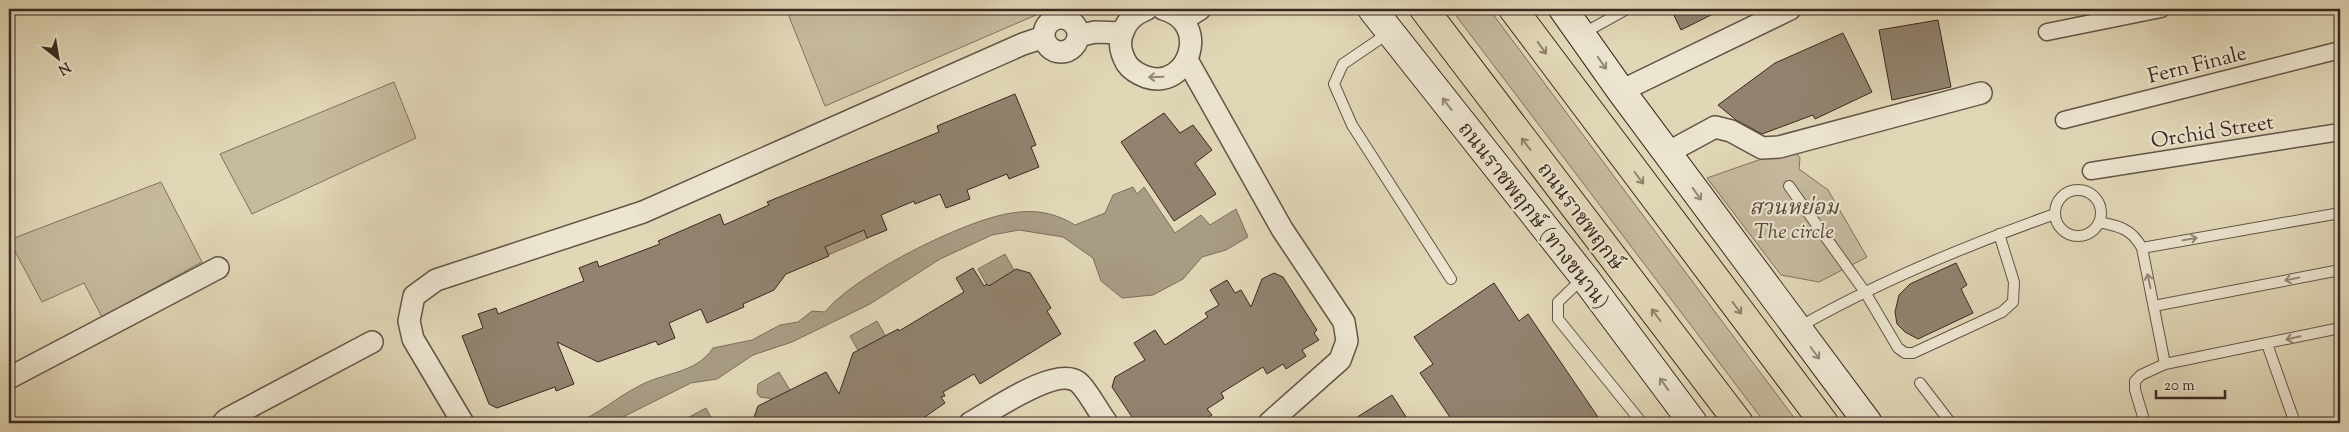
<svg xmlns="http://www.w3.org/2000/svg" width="2349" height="432" font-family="'Sorts Mill Goudy','Noto Serif Thai',serif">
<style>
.green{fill:#c5b99e;stroke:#807160}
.water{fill:#a89c84;stroke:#7c6e5d}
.building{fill:#91836f;stroke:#3a2922}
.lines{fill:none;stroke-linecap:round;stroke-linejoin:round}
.service-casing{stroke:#645447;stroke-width:12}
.pedestrian-casing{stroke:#645447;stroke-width:19}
.minor-casing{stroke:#645447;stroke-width:24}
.secondary-casing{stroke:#3a2922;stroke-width:30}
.primary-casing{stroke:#3a2922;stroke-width:30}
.service{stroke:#ece5d0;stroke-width:10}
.pedestrian{stroke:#ece5d0;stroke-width:16}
.minor{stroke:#ece5d0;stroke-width:21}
.secondary{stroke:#ece5d0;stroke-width:28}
.primary{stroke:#e1d7b7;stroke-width:28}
.oneway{stroke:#8e806c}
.oneway2{stroke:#938779}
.labels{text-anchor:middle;stroke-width:4.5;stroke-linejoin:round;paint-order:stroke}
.street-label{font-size:21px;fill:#3a2922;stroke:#ece5d0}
.park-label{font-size:21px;font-style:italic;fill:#56463b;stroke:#ece5d0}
</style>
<rect width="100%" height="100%" fill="#e1d7b7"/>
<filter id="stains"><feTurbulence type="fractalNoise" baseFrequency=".004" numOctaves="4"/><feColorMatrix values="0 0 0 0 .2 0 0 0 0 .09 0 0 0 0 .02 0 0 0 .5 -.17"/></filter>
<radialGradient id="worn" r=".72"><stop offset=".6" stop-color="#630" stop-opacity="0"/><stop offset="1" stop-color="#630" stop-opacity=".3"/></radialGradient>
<path class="green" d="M786,9H1050L825,106Z
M1451,9H1489L1798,423H1765Z
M394,82L416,138L252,214L220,154Z
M1793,148L1800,158L1799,169L1828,190L1867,257L1819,282L1781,275L1707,178Z
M161,182L202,262L102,317L84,283L42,302L9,240Z"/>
<path class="water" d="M1133,187L1137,194L1144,187L1175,233L1201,215L1210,225L1236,209L1248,237L1226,250L1202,257L1183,279L1153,295L1122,298L1101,281L1093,258L1063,237L1019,230L992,235L940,259L870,304L792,342L753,355L717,379L691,383L611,423H575C598,415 617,397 639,386C664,372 696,374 713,348L752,340L780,325L798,322L812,311L825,312C853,276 966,219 1012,213C1036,209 1055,213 1075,225L1105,213L1113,195Z
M864,228L868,238L821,258L817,247Z
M1005,254L1015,272L995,300L978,269Z
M877,321L894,351L860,354L850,336Z
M779,372L790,390L774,399L760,397L757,393L758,384Z
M706,408L714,423H681L680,422Z"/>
<path class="building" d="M1671,9H1723L1681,30Z
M1938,20L1951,87L1892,100L1879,30Z
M1843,33L1872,92L1815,119L1813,115L1762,134L1736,120L1718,105L1775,63Z
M1015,94L1036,145L1031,147L1039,167L1009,179L1007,174L967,190L970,199L946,208L940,194L915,204L914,201L881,215L887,230L867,238L864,230L825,247L829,256L786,274L774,290L743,304L744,307L707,323L701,309L669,323L675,338L658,345L656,341L598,362L557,342L574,384L556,391L555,387L497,408L489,404L462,336L483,328L478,314L496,308L498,314L584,281L579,268L597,261L599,267L660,244L658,241L720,214L724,225L769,205L767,202L939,132L937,126Z
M1164,113L1180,133L1193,125L1212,150L1195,163L1216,194L1174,221L1121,142Z
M1956,263L1967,285L1961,289L1973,313L1918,339L1905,332L1897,324L1895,312L1899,295L1910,284Z
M973,268L984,286L987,284L989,286L1016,269L1030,273L1051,308L1047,311L1061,334L980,384L974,374L943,392L945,396L941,397L945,403L916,423H752L758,406L826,372L839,394L853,353L898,329L899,331L964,292L956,278Z
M1274,273L1283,277L1317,330L1314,333L1319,340L1302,350L1306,356L1286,369L1283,364L1267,374L1263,367L1221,393L1224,398L1207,409L1212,415L1200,423H1136L1112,387L1115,377L1145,360L1134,343L1155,330L1165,345L1208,317L1205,313L1219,305L1210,290L1227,280L1235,293L1241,290L1251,307L1262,279Z
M1494,283L1519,321L1528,314L1602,423H1454L1420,373L1433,364L1414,337Z
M1392,395L1410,423H1348Z"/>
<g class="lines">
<g class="service-casing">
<path id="service" d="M1390,32L1343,64L1334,84L1352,125L1451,279
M1582,34L1627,9
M1789,186L1865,292L1898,348L1905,353H1913L2002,312L2013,302L2014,282L1999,234
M2055 213a23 23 0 1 1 46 0a23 23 0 1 1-46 0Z
M2099,222C2119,226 2132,229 2142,248L2165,364
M2142,248L2340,213
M1583,278L1558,302V319L1642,423
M2154,306L2340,270
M1799,327C1880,281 1967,245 2055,214
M2267,344L2295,423
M1920,383L1950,422
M2145,423L2135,390V381L2141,375L2165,364L2340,328"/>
</g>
<g class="pedestrian-casing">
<path id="pedestrian" d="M2047,32L2161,9
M2064,120L2340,50
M2091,171L2340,132"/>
</g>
<g class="minor-casing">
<path id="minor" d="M1147,9C1135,14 1127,20 1123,32C1118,43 1121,54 1127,64C1132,71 1138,74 1146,77C1189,91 1212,22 1163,9
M1044 35a17 17 0 1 1 34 0a17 17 0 1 1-34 0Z
M1183,20L1200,9
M1078,36L1095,32L1122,33
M1187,60L1282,229L1344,322L1347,341L1340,360L1269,423
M1621,91L1790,9
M1667,153L1715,127L1731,131L1762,148L1779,147L1981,93
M9,378L218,268
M223,423L227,419L372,342
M463,423L413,339L409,321L414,296L436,280L643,212L1023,44L1044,37
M970,423C992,411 1056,365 1078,382C1087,389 1099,413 1107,423"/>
</g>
<g class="secondary-casing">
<path id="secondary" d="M1372,9L1584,277L1693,423
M1563,9L1621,91L1868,423"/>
</g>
<g class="primary-casing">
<path id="primary" d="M1424,9L1739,423
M1513,9L1824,423"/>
</g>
<use href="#service" class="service"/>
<use href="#pedestrian" class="pedestrian"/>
<use href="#minor" class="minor"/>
<use href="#secondary" class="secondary"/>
<use href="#primary" class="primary"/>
</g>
<defs><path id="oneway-shaft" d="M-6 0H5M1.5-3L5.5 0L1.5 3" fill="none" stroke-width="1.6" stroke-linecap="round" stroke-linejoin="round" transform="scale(1.25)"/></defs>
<g class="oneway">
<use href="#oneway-shaft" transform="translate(1542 48) rotate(54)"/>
<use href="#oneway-shaft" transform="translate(1526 144) rotate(-127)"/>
<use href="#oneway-shaft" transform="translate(1639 178) rotate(53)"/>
<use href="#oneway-shaft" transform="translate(1737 308) rotate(53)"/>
<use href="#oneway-shaft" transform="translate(1656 315) rotate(-127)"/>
</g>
<g class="oneway2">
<use href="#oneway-shaft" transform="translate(1602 63) rotate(55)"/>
<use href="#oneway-shaft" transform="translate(1156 77) rotate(178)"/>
<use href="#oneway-shaft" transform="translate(1447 104) rotate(-128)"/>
<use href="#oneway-shaft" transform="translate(1697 194) rotate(54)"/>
<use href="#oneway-shaft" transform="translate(2190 239) rotate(-10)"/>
<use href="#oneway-shaft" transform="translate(2292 279) rotate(169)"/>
<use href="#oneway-shaft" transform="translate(2149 281) rotate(-102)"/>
<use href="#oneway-shaft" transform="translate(2293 338) rotate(167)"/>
<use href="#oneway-shaft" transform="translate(1815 353) rotate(53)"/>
<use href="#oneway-shaft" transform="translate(1664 384) rotate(-126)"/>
</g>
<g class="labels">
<g class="street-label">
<text transform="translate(2197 64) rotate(-14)" y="7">Fern Finale</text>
<text transform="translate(2212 131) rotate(-9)" y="7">Orchid Street</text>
<text transform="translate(1534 215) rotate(52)" y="7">ถนนราชพฤกษ์ (ทางขนาน)</text>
<text transform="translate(1581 216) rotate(53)" y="7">ถนนราชพฤกษ์</text>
</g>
<g class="park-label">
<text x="1794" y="214">สวนหย่อม<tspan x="1794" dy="24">The circle</tspan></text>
</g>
</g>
<rect width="2349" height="432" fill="none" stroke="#e1d7b7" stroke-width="30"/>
<rect x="10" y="10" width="2329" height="412" fill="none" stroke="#3a2922" stroke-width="2.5"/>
<rect x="15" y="15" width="2319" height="402" fill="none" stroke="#3a2922"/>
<g transform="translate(58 58) rotate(149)" stroke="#ece5d0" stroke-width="4" paint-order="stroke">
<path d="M0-4L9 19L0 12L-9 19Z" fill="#3a2922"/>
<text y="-8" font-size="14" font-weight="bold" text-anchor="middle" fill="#3a2922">N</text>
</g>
<path d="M2156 390v8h69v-8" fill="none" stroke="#3a2922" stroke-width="2.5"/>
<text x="2164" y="390" font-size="15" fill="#3a2922" stroke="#ece5d0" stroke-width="4" paint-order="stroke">20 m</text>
<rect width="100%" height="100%" filter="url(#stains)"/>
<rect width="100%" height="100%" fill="url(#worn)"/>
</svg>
